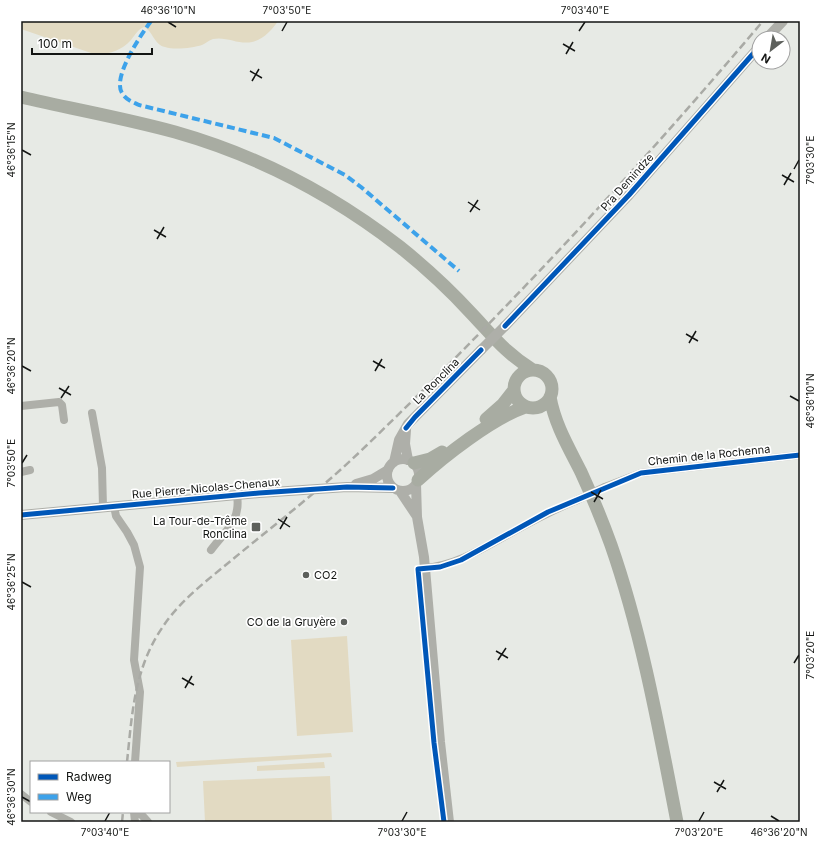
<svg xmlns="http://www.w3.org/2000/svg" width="821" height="843" font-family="Inter,sans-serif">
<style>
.green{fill:#e2dac2}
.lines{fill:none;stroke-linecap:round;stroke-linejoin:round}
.minor{stroke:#aeafa9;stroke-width:8}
.tertiary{stroke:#aeafa9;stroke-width:10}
.trunk{stroke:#a8aca2;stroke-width:13}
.rail{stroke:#a9aaa5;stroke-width:2.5;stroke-dasharray:8 4;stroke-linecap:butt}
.minor-bridge{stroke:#aeafa9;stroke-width:8}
.tertiary-bridge{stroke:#aeafa9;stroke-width:10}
.quiet{stroke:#3da2ea;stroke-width:4;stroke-dasharray:8 4;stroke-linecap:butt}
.cycleway-casing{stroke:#fff;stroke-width:8}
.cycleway{stroke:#0057b8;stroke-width:5}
.ticks{fill:none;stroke:#131513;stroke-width:1.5}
.poi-dot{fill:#5d605c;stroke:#fff;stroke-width:1.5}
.labels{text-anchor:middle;stroke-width:3.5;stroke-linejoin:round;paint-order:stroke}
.street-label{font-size:11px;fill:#131513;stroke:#fff}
.poi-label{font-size:11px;fill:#131513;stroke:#fff;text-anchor:end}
.neatline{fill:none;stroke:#131513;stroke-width:1.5}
.ticks-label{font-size:10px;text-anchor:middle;fill:#131513}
</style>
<rect width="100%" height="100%" fill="#e7eae5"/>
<path class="green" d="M21,21H278C272,30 264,39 252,42C239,45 226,36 213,39C209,40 205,44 202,45C193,48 174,50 165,47C154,45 153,31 144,27C138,29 135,35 131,40C121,51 108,55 94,54L21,29Z
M347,636L353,732L297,736L291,640Z
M331,753L332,757L177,767L176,762Z
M324,762L325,768L257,771V766Z
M330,776L332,822H205L203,781Z"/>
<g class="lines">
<path class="minor" d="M21,406L59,402L62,405L64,420
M92,413L102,468L103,507
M21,472L30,470
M605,487L641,473L800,455
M114,506L116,516L127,532L134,545L140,567L134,660L140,692L135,762
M211,550C226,530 241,521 237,495
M425,568C456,565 480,550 507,535C530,522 553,510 577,500
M21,794L31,802
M51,812L71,822
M134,812L135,822
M139,812L148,822"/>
<path class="tertiary" d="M767,38L783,21
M505,326L629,195L759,47
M406,430L405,444L408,460
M387 475a16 16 0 1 1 32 0a16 16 0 1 1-32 0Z
M394,462L399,440L408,424L481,350
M356,484L373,479L388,470
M416,484L417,517L424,557L440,742L449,822
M400,491L416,515
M21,515L259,493L347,487L393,488"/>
<path class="trunk" d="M21,97C72,109 124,118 175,132C256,155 333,195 400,247C425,267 449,289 471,313C492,335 505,353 533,370
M514 389a19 19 0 1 1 38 0a19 19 0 1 1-38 0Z
M550,397C555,425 569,448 581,472C592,496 602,520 611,545C642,634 659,729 677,822
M486,419L503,404L514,390
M414,463L430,459L442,452
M418,480C444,456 493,418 525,407"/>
<path class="rail" d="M127,762C132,715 134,669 162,628C180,600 208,580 233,559C278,522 325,486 367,445C506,311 638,169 763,21
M122,822L123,812"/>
<path class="minor-bridge" d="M577,500L605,487"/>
<path class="tertiary-bridge" d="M481,350L505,326"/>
<path class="quiet" d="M151,21C141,35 112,77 122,93C126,100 133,102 139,105L274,138L345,175L361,187L459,271"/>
<g class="cycleway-casing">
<path id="cycleway" d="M505,326L629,195L759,47
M406,428L415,417L481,350
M21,515L259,493L347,487L393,488
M444,822L434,743L418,569L440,567L461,560L548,512L641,473L800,455"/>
</g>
<use href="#cycleway" class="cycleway"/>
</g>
<path class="ticks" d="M168,22L176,27M282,31L287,22M579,31L585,22M563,44L575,51M566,54L573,42M250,71L262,78M252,81L259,69M22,150L31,155M794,169L799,160M782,175L794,182M784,185L791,173M468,202L480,210M470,212L478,200M154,230L166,237M157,239L164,227M686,334L698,341M689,343L696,331M373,361L385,368M22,366L31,371M375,371L382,359M59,388L71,395M790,396L799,401M61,398L69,386M22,463L27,455M591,492L603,499M594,502L601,490M278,519L290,527M280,529L287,517M22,582L31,587M496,651L508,658M498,660L506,648M794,663L799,655M182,678L194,685M185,688L192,676M714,782L726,789M717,792L724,780M22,797L31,802M771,816L779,821M105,821L110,812M402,821L407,812M699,821L704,812"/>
<g class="poi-dot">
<rect x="251" y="522" width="10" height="10" rx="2"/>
<circle cx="306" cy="575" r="4"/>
<circle cx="344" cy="622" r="4"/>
</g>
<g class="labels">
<g class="street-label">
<text transform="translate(627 182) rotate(-48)" y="4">Pra Demindze</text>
<text transform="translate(436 381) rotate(-45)" y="4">La Ronclina</text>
<text transform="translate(709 455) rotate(-6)" y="4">Chemin de la Rochenna</text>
<text transform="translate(206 488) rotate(-5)" y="4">Rue Pierre-Nicolas-Chenaux</text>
</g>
<g class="poi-label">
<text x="247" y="525">La Tour-de-Trême<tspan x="247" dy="13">Ronclina</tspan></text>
<text x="314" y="579" text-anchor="start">CO2</text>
<text x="336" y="626">CO de la Gruyère</text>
</g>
</g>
<rect width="821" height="843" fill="none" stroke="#ffffff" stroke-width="44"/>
<rect x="30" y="761" width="140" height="52" fill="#ffffff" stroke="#a1a1a1"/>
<rect x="38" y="774" width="20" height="6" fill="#0057b8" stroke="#a1a1a1"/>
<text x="66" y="781" font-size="12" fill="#131513">Radweg</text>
<rect x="38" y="794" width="20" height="6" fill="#3da2ea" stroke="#a1a1a1"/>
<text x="66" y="801" font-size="12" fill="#131513">Weg</text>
<g transform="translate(771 50) rotate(211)"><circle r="19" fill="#ffffff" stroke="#a1a1a1"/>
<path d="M0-3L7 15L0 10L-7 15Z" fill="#5d605c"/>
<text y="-6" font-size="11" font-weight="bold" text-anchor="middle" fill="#131513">N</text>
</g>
<path d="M32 48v6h120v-6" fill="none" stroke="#131513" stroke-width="2"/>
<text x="38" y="48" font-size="12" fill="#131513" stroke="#ffffff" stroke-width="3" paint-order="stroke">100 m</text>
<rect x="22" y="22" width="777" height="799" class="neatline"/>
<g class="ticks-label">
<text x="168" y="14">46°36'10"N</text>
<text x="287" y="14">7°03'50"E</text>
<text x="585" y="14">7°03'40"E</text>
<text transform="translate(11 150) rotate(-90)" y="4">46°36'15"N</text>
<text transform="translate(810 160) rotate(-90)" y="4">7°03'30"E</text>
<text transform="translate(11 366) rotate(-90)" y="4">46°36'20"N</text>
<text transform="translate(810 401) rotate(-90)" y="4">46°36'10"N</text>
<text transform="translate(11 463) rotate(-90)" y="4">7°03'50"E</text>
<text transform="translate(11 582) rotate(-90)" y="4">46°36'25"N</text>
<text transform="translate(810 655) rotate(-90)" y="4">7°03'20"E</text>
<text transform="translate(11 797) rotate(-90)" y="4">46°36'30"N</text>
<text x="105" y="836">7°03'40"E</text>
<text x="402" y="836">7°03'30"E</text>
<text x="699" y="836">7°03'20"E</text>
<text x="779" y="836">46°36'20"N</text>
</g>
</svg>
